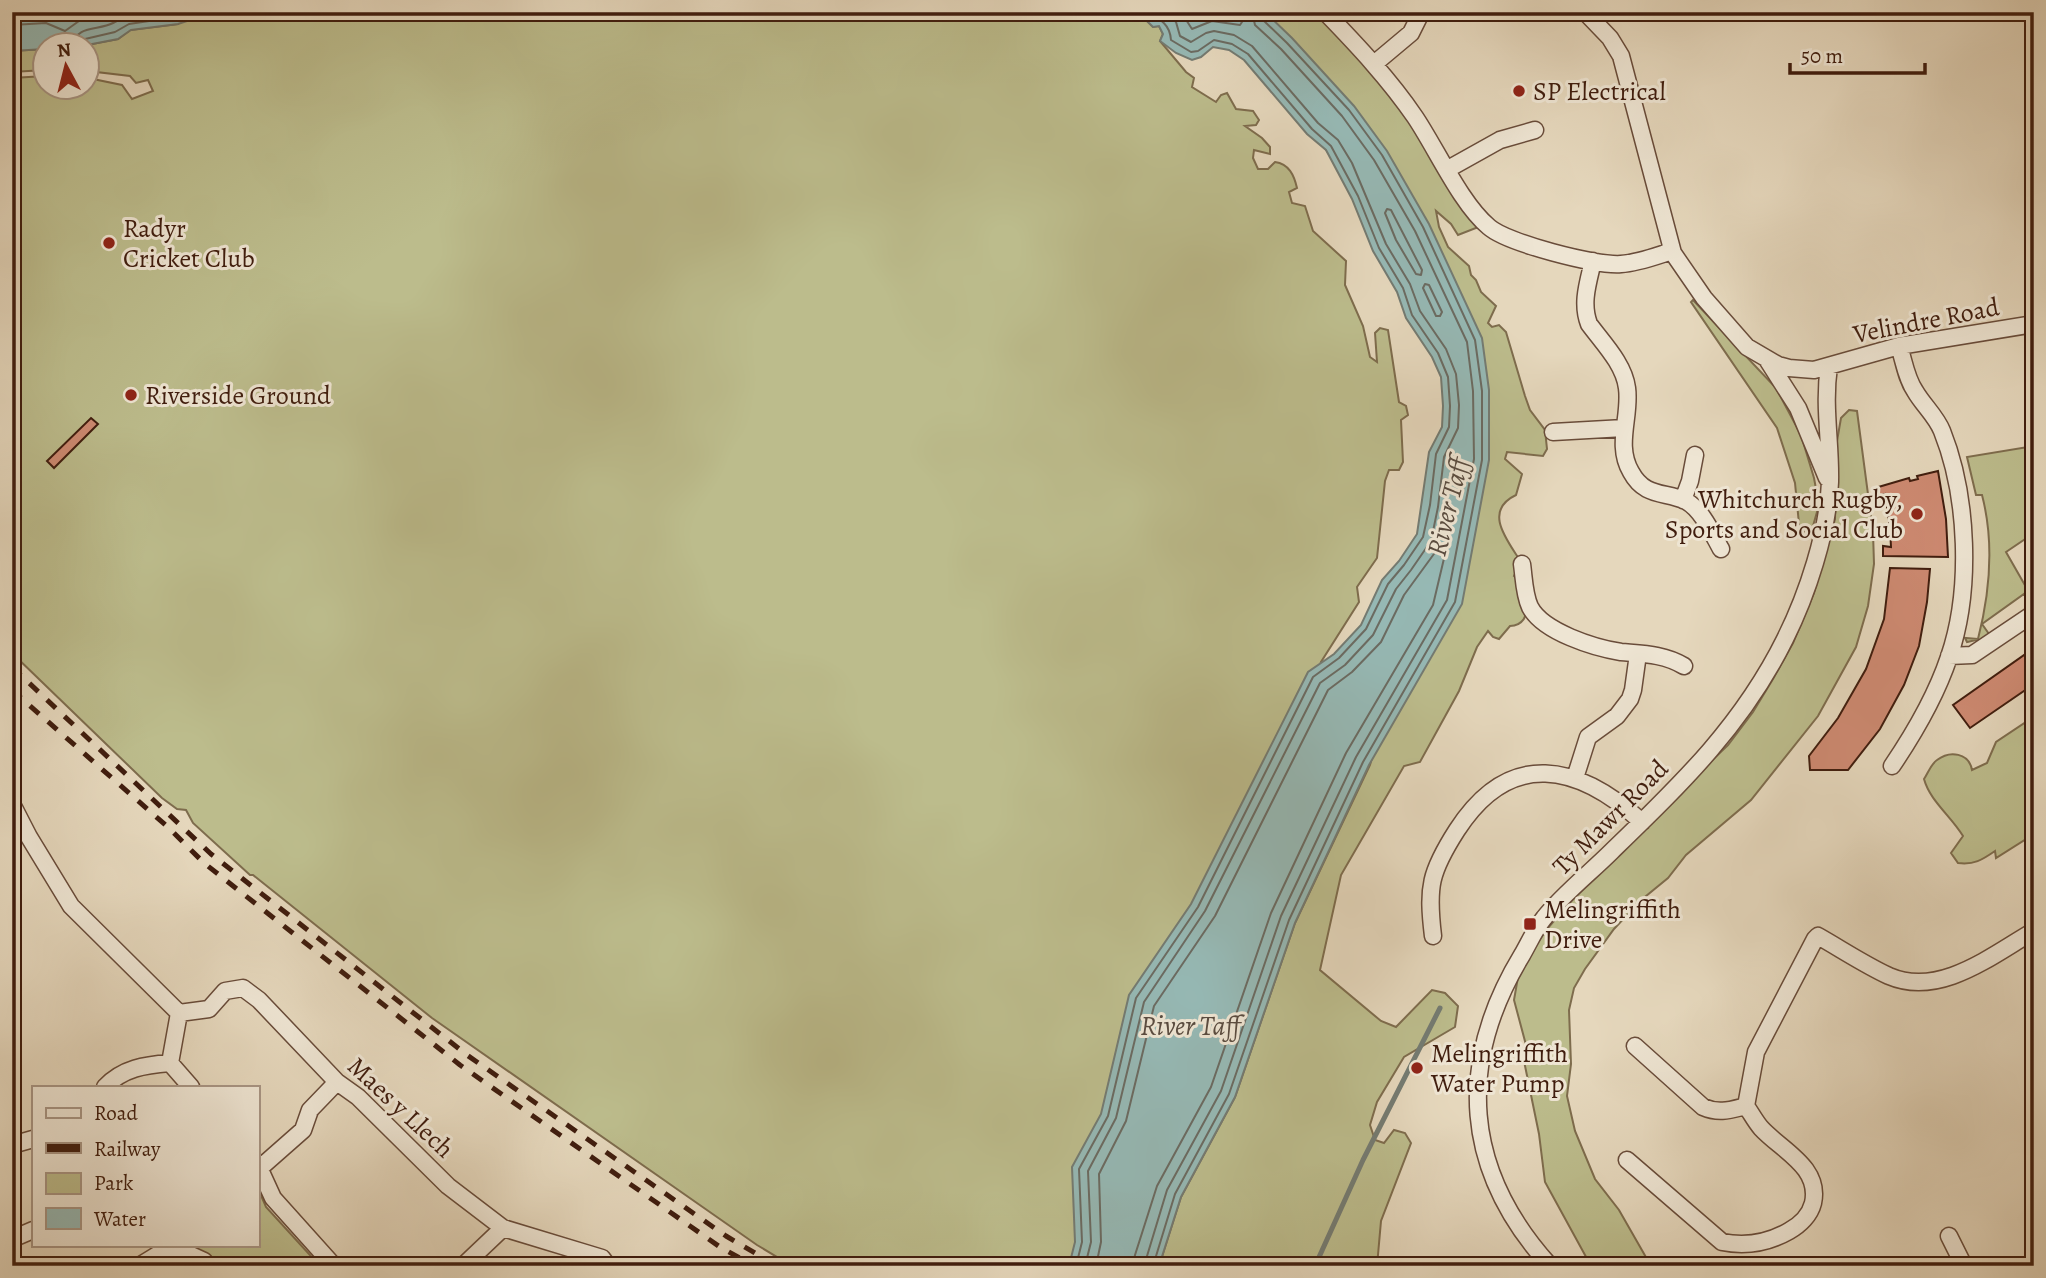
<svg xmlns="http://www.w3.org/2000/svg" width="2046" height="1278" font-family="Alegreya,serif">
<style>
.green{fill:#bcbc8c;stroke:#7e6c4d;stroke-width:2}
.water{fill:#96b9b5;stroke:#747b72;stroke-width:2}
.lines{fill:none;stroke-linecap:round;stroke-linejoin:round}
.shore{stroke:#6b6b62;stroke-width:2}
.stream{stroke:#747b72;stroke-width:5}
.building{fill:#ce8a72;stroke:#401d0e;stroke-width:2}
.minor-casing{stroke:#694c3a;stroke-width:19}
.minor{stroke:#eee5d3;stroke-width:16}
.rail{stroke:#401d0e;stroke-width:5;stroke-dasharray:12 12;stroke-linecap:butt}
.poi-dot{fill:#8f2418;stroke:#eee5d3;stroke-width:2.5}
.labels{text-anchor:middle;stroke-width:6;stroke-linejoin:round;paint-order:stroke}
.poi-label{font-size:26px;fill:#401d0e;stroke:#eee5d3;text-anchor:start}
.street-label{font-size:26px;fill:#401d0e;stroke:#eee5d3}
.water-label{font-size:28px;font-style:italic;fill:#5a4c40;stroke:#eee5d3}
</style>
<rect width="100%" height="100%" fill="#e5d7bc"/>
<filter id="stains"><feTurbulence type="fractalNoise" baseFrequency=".00286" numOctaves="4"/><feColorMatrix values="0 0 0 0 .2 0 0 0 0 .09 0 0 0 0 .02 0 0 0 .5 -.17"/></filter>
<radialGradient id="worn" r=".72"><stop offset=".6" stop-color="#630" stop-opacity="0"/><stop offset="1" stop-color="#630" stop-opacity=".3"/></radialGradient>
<path class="green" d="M188,12H1130L1147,21L1153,27L1159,26L1163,34L1160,41L1186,72L1194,78L1192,87L1216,102L1221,95L1227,93L1236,109L1253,111L1259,120L1256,125L1245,126L1262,138L1270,147V154L1254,150L1253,158L1258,169H1268L1275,162C1289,164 1294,175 1297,188L1289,192L1292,203L1305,206L1313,231L1346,261L1345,285L1363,326L1370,357L1377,362L1375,333L1380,328L1388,330L1399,402L1406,406L1408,415L1401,420L1403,462L1399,470H1389L1385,481L1377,558L1357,587L1359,602L1321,662L1301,723L1077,1266H792L757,1245L432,1018L253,875H250L193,823L186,810L177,809L162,798L12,653V78L45,76L46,88H88V78L122,85L132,99L153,91L148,80L136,83L130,76L88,71L87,45L118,39L130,30L178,24Z
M1231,12H1317C1327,15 1333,24 1335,34L1341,35L1396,103L1481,226L1458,235L1451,224L1436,211L1439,227L1448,247L1469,266L1471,275L1476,280L1481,292L1496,306L1488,323L1492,327L1499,325L1506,332L1525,396L1530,410L1545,430L1547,449L1543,456L1507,452L1505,459L1522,474L1516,495C1482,511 1508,541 1521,562L1514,576C1528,587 1536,625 1510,626L1499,639L1493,637L1488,631L1477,647L1459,691L1420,762L1404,766L1341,875L1320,970L1381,1021L1396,1027L1432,990L1445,993L1458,1006L1455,1027L1404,1057L1377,1102L1370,1125L1375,1140L1384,1143L1394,1130L1405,1133L1411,1143L1381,1221L1377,1266H1159L1181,1197L1235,1097L1295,923L1370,765L1478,370Z
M45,49V70L12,72V51Z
M1693,300L1776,388L1801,435L1814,478L1819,505L1813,526L1800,534L1795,483L1777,428L1691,302Z
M1849,410L1857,411L1873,532L1874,564L1868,606L1856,647L1818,716L1751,800L1686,855L1668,878L1640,901L1614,929L1585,969L1574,988L1569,1010L1571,1064L1567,1096L1575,1131L1595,1179L1619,1210L1651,1266H1591L1545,1182L1539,1134L1524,1061L1526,1045L1514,1000L1518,977L1527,957L1547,929L1598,870L1728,745L1753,712L1773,679L1793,643L1814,593L1824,558L1835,519L1837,441L1841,418Z
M2034,446V533L2006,552L2034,601V609L2024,594L1982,624L1989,634L1978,642L1976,640L1967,642L1965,638L1978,639C1990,592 1994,541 1982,495H1976L1967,457Z
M2029,720L2034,729V834L1996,858L1995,851C1982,860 1974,865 1958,863L1951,853L1963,836C1951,816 1930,801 1924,779C1928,773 1931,764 1937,760C1950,750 1969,753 1972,770L1987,763L1996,742Z
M257,1186L266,1207L320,1266H217L205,1253L184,1245H257Z"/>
<path class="water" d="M12,12H214L178,24L131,30L118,39L87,45L46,46L45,49L12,51Z
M1130,12H1265L1292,38L1354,106L1387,151L1429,224L1482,338L1489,390V460L1462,604L1369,765L1295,923L1235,1097L1181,1197L1159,1266H1069L1075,1242L1072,1167L1101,1114L1129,995L1191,904L1308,672L1334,654L1361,625L1382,580L1399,561L1417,534L1429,452L1442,427L1443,406L1441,377L1432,357L1406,318L1397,292L1373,251L1352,199L1326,150L1307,134L1244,60L1229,50L1213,47L1201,57L1192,60L1176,53L1160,41L1163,34L1159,26L1153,27L1147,21Z"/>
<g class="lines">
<path class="shore" d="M1181,12L1192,29L1212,21L1240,25L1242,22L1241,12
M12,25L46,23L65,31L79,21L110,12
M72,46C77,24 98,31 113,23C122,18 128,15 139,12
M81,46L85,39L115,32L129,24L176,17L191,12
M1387,209L1391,210L1422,270L1421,275L1416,274L1396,240L1385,213Z
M1425,284L1429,285L1442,312L1440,316H1436L1423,288Z
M1076,1266L1082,1242L1079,1169L1108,1116L1136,998L1198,907L1313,677L1339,658L1366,629L1388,584L1404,565L1423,537L1430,505L1436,454L1449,427L1450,406L1448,377L1438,353L1412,315L1403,288L1379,248L1358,196L1331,146L1312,129L1248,54L1232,44L1214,40L1198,51L1191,52L1171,40C1170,23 1159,19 1146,12
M1085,1266L1091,1242L1088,1171L1116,1118L1144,1002L1205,911L1320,683L1345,665L1373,635L1396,589L1411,570L1431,541L1438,507L1444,457L1458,428L1459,405L1456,374L1446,349L1420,311L1410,284L1386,244L1352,163L1338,140L1318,123L1252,46L1234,35L1214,31L1206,33L1191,42L1180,36L1176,22L1166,12
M1096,1266L1101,1242L1099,1174L1126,1121L1154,1006L1215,916L1328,690L1352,672L1381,642L1404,595L1439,547L1443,546L1446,550L1433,605L1346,753L1271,913L1211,1087L1157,1186L1135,1255L1133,1266
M1144,1266L1167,1190L1221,1091L1281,916L1356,757L1447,600L1474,459L1473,391L1467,342L1415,231L1374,160L1342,116L1281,49L1255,25L1252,12
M1153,1266L1175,1194L1229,1094L1289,920L1363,762L1455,602L1482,460V391L1475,340L1423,227L1382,155L1349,110L1287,43L1263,20L1260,12"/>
<path class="stream" d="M1315,1266L1363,1160L1440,1008"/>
</g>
<path class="building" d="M91,418L98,424L54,468L47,461Z
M1938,471L1946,519L1948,557L1883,556V546L1891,547L1890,528L1885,494L1877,496L1875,488L1909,478L1910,481L1918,479L1917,476Z
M1890,568L1930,569L1927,602L1919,646L1904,685L1880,729L1848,770H1810L1809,756L1838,718L1866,669L1884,619Z
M2034,648V684L1970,728L1953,705Z"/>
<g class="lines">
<g class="minor-casing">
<path id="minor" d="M1325,12C1357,45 1389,79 1415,117C1436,148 1461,204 1489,227C1507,243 1596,266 1621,264C1638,263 1656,256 1672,251
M1585,12L1610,38L1621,56L1673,253L1704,298L1747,347L1778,365L1789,368L1814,370L1899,346L2034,324
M1374,64L1411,33L1420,15
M1448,169L1500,140L1535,130
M1593,261C1588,283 1581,303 1589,324C1603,343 1624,364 1627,388C1631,416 1615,445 1631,472C1645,498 1665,491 1686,501C1702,510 1712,533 1721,549
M1768,361L1798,408L1827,478
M1553,432L1624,428
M1683,500L1690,481L1695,455
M1522,564C1524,578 1524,594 1530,607C1543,632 1595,648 1621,652C1643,654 1664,654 1684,666
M1949,656L1972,655L2030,616
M1892,766C1915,732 1936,696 1949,657C1972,590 1968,496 1942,431C1936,416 1923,405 1915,391C1906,378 1904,361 1899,346
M1575,778L1588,737L1617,716L1630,699L1633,690L1638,654
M12,804L29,837L71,906L179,1013L170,1063L191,1087
M1433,936C1427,887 1430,872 1457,830C1510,748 1578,764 1642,822
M179,1013L209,1009L225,991L243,988L259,1000L337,1082L358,1097L448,1186L503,1228L602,1258L608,1266
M1635,1046L1703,1107C1719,1114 1730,1110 1746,1106
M105,1087C123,1068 145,1065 170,1063
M12,1145L33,1139
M1627,1160L1722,1242C1747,1247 1768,1243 1789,1231C1800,1225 1810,1215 1813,1203C1821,1167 1781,1150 1761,1128C1755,1121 1751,1113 1746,1106L1756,1052L1815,939L1818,936C1841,949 1865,965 1889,976C1940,998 1992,955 2034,931
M257,1163L273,1198L334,1266
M261,1167L303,1130L310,1110L337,1082
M19,1236L33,1230
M1949,1236L1964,1266
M169,1245L204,1261L208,1266
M139,1266L170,1247
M463,1266L503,1228
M1550,1266C1463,1170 1456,1064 1522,955C1529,943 1535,929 1544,918C1561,896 1591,872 1612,851C1680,785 1742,726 1785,639C1807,595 1828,532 1830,482C1831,442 1823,407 1829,366"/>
</g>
<use href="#minor" class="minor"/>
<path class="rail" d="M12,667L211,854L467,1055L726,1236L777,1266
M12,690L170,829L204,863L460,1065L720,1247L754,1266"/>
</g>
<g class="poi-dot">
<circle cx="1519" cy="91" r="7"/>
<circle cx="109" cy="243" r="7"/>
<circle cx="131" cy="395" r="7"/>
<circle cx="1917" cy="514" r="7"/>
<rect x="1523" y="917" width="14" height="14" rx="3.5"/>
<circle cx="1417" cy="1068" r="7"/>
</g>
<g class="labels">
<g class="poi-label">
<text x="1533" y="100">SP Electrical</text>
<text x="123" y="237">Radyr<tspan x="123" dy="30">Cricket Club</tspan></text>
<text x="145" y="404">Riverside Ground</text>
<text x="1903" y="508" text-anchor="end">Whitchurch Rugby,<tspan x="1903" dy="30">Sports and Social Club</tspan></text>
<text x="1544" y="918">Melingriffith<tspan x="1544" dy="30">Drive</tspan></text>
<text x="1431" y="1062">Melingriffith<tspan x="1431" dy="30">Water Pump</tspan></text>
</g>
<g class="street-label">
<text transform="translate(1926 320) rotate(-11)" y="9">Velindre Road</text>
<text transform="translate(1610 817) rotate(-45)" y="9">Ty Mawr Road</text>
<text transform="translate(401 1107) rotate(43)" y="9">Maes y Llech</text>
</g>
<g class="water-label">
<text transform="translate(1447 507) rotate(-76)" y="10">River Taff</text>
<text x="1190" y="1035">River Taff</text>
</g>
</g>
<rect width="2046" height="1278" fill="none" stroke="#e5d7bc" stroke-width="42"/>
<rect x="14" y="14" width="2018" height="1250" fill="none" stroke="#401d0e" stroke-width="3.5"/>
<rect x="21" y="21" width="2004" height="1236" fill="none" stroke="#401d0e" stroke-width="2"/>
<rect x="32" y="1086" width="228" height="161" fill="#eee5d3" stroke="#a89584" stroke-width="2"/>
<rect x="46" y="1108" width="35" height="10" fill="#eee5d3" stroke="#a89584" stroke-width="2"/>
<text x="94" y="1120" font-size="21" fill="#401d0e">Road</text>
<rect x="46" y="1143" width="35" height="10" fill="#401d0e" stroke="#a89584" stroke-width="2"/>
<text x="94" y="1156" font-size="21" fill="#401d0e">Railway</text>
<rect x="46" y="1173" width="35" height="21" fill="#bcbc8c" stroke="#a89584" stroke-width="2"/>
<text x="94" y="1190" font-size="21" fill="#401d0e">Park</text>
<rect x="46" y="1208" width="35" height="21" fill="#96b9b5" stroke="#a89584" stroke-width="2"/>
<text x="94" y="1226" font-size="21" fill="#401d0e">Water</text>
<g transform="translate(66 66) rotate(353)"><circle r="33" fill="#eee5d3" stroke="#a89584" stroke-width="2"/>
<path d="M0-5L12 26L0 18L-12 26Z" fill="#8f2418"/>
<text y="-10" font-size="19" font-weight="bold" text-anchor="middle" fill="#401d0e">N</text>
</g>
<path d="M1790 63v10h135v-10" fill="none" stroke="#401d0e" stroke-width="3.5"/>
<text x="1801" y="63" font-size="21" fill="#401d0e" stroke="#eee5d3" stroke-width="5" paint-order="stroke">50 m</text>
<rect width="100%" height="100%" filter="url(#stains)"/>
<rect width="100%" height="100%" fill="url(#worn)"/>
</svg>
